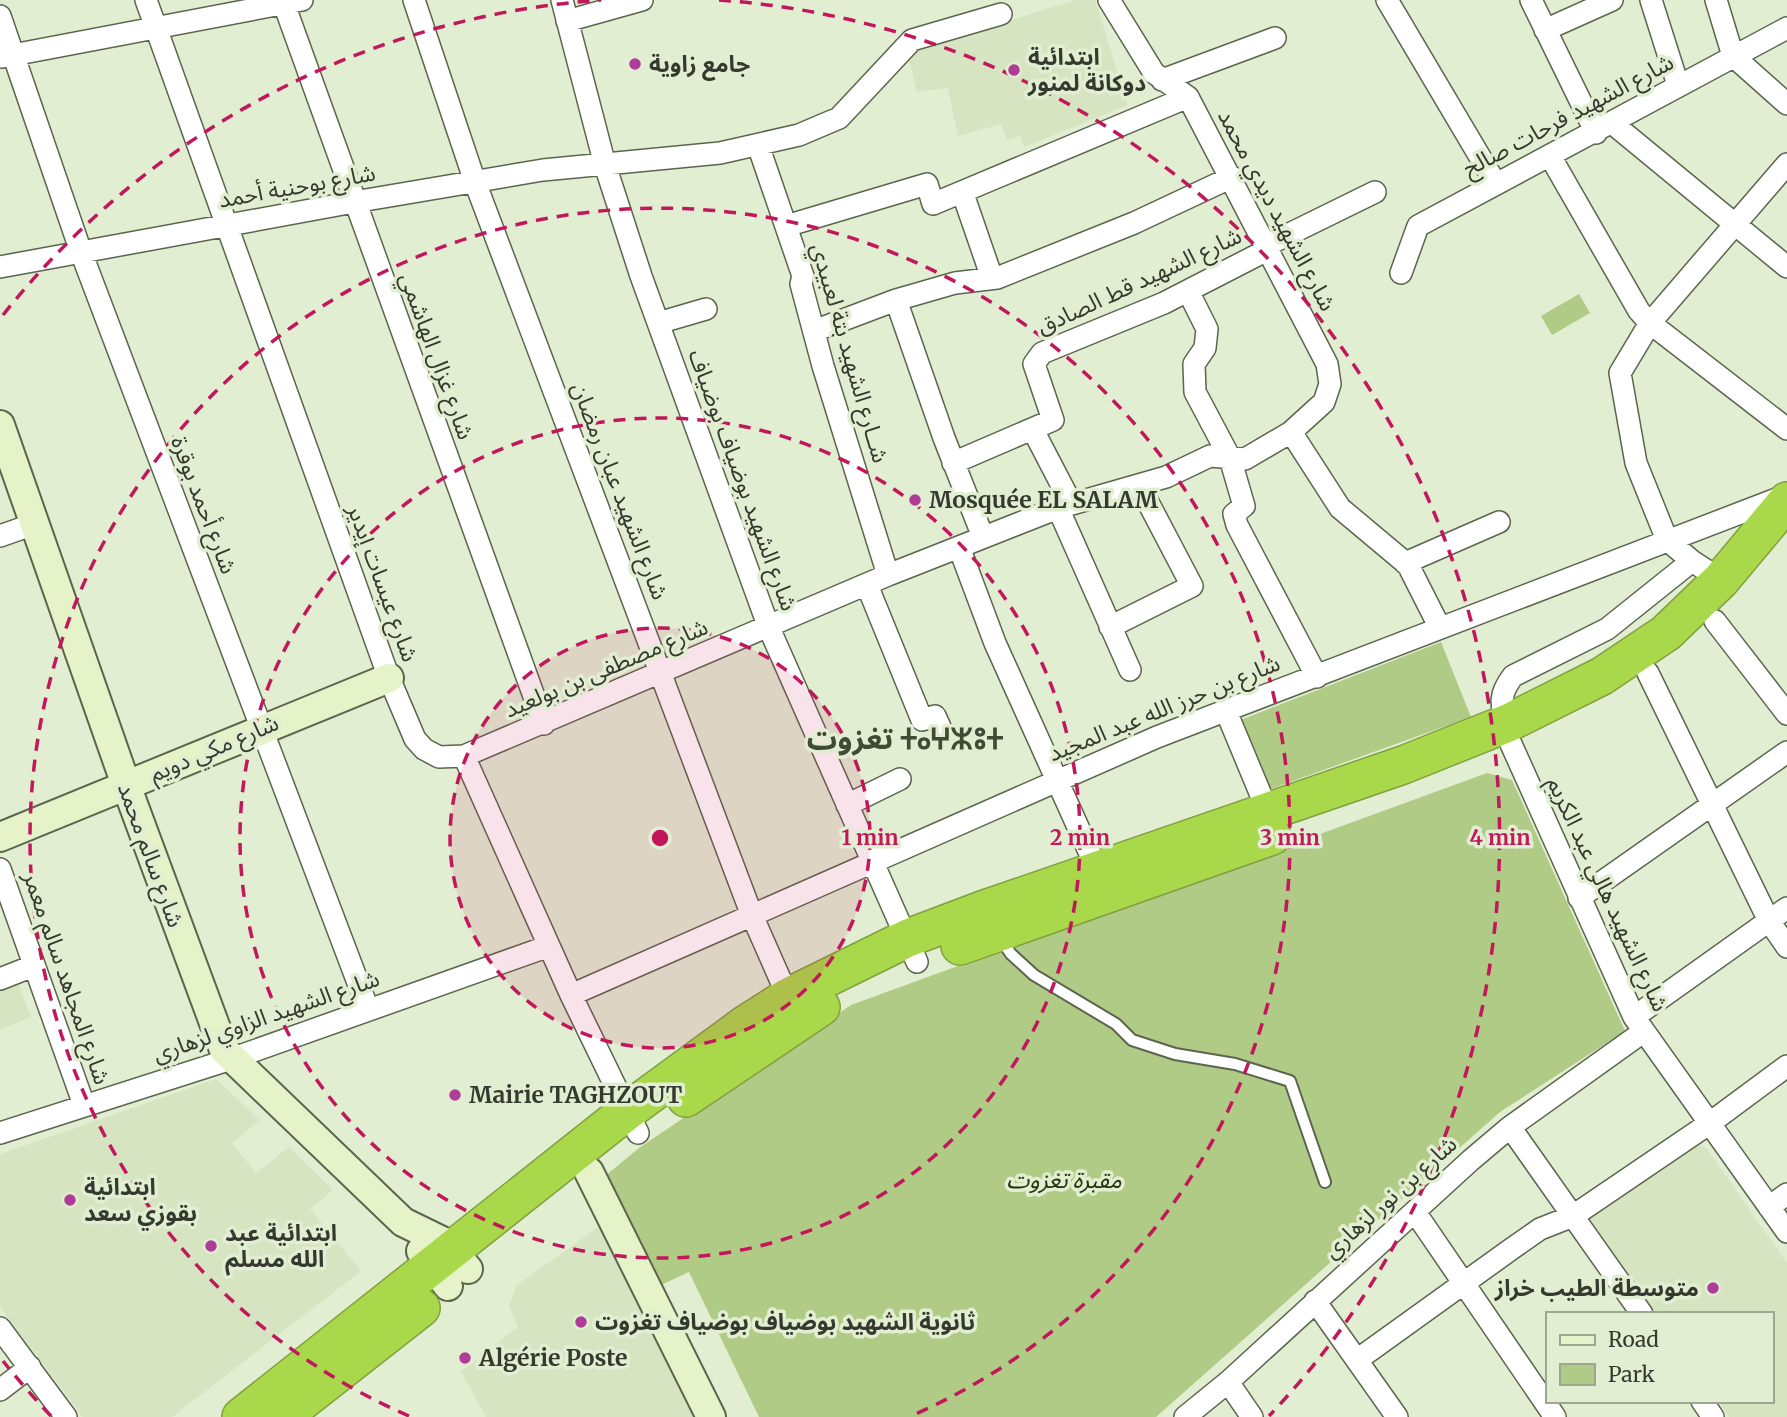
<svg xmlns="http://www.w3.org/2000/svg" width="1787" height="1417" font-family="Merriweather,'Noto Sans Arabic','Noto Sans Tifinagh',serif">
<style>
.built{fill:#d6e4c1}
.green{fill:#b0cb86}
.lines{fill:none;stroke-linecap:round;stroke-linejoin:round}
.lane-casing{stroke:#5b654d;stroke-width:14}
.street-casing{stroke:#5b654d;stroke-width:24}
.secondary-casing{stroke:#5b654d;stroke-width:32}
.highway-casing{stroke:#81a041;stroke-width:40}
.lane{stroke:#fff;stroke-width:10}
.street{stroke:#fff;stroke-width:21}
.secondary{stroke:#e6f3c9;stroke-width:28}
.highway{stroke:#aad84b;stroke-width:37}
.ring{fill:none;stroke:#c2185b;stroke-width:3.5;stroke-dasharray:12 9}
.poi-dot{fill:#ad3d99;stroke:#e2eed2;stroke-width:2.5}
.labels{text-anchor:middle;stroke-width:7;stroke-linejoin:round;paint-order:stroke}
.poi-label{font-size:23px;font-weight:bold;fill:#35392e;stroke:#e2eed2;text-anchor:start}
.street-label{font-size:23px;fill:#35392e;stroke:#e2eed2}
.park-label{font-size:23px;font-style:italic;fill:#25320a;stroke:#e2eed2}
.district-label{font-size:30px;font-weight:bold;fill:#414a34;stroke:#e2eed2}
.centre{fill:#c2185b;stroke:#e2eed2;stroke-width:3.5}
.ring-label{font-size:21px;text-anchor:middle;font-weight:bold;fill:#c2185b;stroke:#e2eed2;stroke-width:7;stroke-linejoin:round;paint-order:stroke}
</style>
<rect width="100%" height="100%" fill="#e2eed2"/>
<path class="built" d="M1076,0H1095L1128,105L1024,147L1020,136L1007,140L1001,124L958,136L948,88L917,92L907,52Z
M18,983L31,1017L0,1030V990Z
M216,1079L260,1120L232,1143L256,1173L289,1147L333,1190L310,1209L361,1271L172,1417H83L0,1307V1154Z
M1699,1145L1707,1149L1787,1263V1417H1729L1718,1401H1771V1314H1656L1589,1218L1690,1147Z
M600,1226L694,1417H486L461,1372L518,1327L509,1306L517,1285Z"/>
<path class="green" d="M1579,294L1590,313L1552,335L1541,316Z
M1441,642L1471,717L1268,790L1238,721Z
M1487,773L1512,780L1625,1031L1500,1112L1156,1417H759L689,1272L661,1285L605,1176L639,1148L851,1005Z"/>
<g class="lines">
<g class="lane-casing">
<path id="lane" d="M999,937L1011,954L1034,975L1116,1024L1132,1040L1175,1054L1235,1064L1290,1081L1325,1182"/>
</g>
<g class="street-casing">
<path id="street" d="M146,0L389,678L415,739L424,749L439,757L464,756L571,995L638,1133
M414,0L475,182L751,913L788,997
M562,0L605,165L641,276L769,628L917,962
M1387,0L1496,184
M1531,0L1596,133
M1651,0L1678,85
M1716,0L1733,56L1787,104
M284,4L544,724
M0,16L81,252L368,1009
M567,21L642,0
M1545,30L1612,0
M2,57L302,0
M1162,80L1275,38
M1612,123L1787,267
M758,145L803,276L801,284L823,366L888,575
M1550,156L1639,311L1650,323L1787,429
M963,194L992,278
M786,226L927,184L933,204L1188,97
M1267,245L1375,192
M0,267L354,202L543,170L720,153L799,135L839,118L912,40L1001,14
M1401,273L1418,226L1787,28
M1188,291L1207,329L1205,348L1194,364L1195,392L1230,458L1244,506L1234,514L1237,525L1317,677
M896,300L944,438L983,537
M658,323L706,309
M814,331L896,300L955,283L997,278L1134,223L1232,177
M1033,430L1071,503
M1291,432L1340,508L1408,565L1440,628
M953,463L1053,420L1034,364L1042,353L1164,303L1269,249
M1058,508L1130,670
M0,536L34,524
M959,547L995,643L1101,878
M1405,563L1499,522
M1721,580L1692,561L1667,540L1636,463L1620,373L1650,323L1787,164
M867,585L922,720L935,716L940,727
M1715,621L1787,714
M1110,627L1192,586L1139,485
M1648,673L1769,921L1787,947
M1226,711L1268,812
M1508,723C1499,704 1500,693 1513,676L1607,629L1692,561
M1511,744L1634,1017L1787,1232
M464,756L888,575L1058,508L1166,477L1210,456L1245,459L1291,432L1324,402L1330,384L1327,364L1188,97L1154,73L1109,0
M847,805L900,779
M0,869L84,1105
M1579,898L1787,752
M0,979L33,966
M571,995L1157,737L1787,495
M1634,1017L1787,908
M1510,1127L1642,1314
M0,1133L231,1059L549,946
M1769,1207L1787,1194
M1415,1212L1555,1417
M1315,1301L1397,1417
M0,1328L66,1417
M1357,1360L1510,1250L1540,1229L1573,1216L1710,1123L1787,1066
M1228,1382L1252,1417
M0,1390L30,1367
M1702,1401L1713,1417
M1185,1417L1228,1382L1471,1160L1510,1127L1643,1032"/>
</g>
<g class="secondary-casing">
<path id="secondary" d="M0,425L126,785L224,1050L403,1222L446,1243L468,1269
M0,837L389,678
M589,1172L711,1417
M421,1251L448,1286"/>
</g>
<g class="highway-casing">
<path id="highway" d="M960,946L1272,836
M686,1098L821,1007
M241,1417L626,1112L746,1024L788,997L908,938L982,910L1403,765L1508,723L1602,676L1666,633L1721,580L1787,501
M282,1417L421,1308"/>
</g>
<use href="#lane" class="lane"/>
<use href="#street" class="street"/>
<use href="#secondary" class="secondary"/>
<use href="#highway" class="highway"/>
</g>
<circle cx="660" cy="838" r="210" fill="#c2185b" fill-opacity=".12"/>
<g class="ring">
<circle cx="660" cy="838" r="210"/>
<circle cx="660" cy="838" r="420"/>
<path d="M409 1416A630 630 0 1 1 911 1416"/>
<path d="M51 1416A840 840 0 0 1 3 1361M3 315A840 840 0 0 1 601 0M719 0A840 840 0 0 1 1269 1416"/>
</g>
<g class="poi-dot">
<circle cx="635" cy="64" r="7"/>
<circle cx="1014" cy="70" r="7"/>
<circle cx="915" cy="500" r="7"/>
<circle cx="455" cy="1095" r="7"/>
<circle cx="70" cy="1200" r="7"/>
<circle cx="211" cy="1246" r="7"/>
<circle cx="1713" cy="1288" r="7"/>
<circle cx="581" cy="1322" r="7"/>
<circle cx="465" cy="1358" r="7"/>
</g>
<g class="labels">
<g class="poi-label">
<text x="1028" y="65">ابتدائية<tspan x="1028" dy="26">دوكانة لمنور</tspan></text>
<text x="649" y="72">جامع زاوية</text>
<text x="929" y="508">Mosquée EL SALAM</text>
<text x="469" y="1103">Mairie TAGHZOUT</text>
<text x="84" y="1195">ابتدائية<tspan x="84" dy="26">بقوزي سعد</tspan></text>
<text x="225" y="1241">ابتدائية عبد<tspan x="225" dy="26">الله مسلم</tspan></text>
<text x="1699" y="1296" text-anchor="end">متوسطة الطيب خراز</text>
<text x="595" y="1330">ثانوية الشهيد بوضياف بوضياف تغزوت</text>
<text x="479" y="1366">Algérie Poste</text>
</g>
<g class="street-label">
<text transform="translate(1568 115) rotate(-28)" y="8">شارع الشهيد فرحات صالح</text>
<text transform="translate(297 186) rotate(-10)" y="8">شارع بوحنية أحمد</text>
<text transform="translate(1277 210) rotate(62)" y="8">شارع الشهيد ديدي محمد</text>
<text transform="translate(1139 281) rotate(-25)" y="8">شارع الشهيد قط الصادق</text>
<text transform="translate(850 353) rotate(74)" y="8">شــارع الشهيد بتة لعبيدي</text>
<text transform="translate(437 356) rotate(70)" y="8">شارع غزال الهاشمي</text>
<text transform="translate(743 480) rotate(70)" y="8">شارع الشهيد بوضياف بوضياف</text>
<text transform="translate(620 491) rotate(69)" y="8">شارع الشهيد عبان رمضان</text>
<text transform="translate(204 505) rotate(69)" y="8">شارع أحمد بوقرة</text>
<text transform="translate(383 583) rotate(70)" y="8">شارع عيسات إيدير</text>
<text transform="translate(606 668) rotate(-23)" y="8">شارع مصطفى بن بولعيد</text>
<text transform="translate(1164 708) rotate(-22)" y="8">شارع بن حرز الله عبد المجيد</text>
<text transform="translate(214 748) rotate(-23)" y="8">شارع مكي دويم</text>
<text transform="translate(151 855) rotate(70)" y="8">شارع سالم محمد</text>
<text transform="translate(1608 894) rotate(65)" y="8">شارع الشهيد هالي عبد الكريم</text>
<text transform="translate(67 978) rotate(71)" y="8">شارع المجاهد سالم معمر</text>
<text transform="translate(266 1016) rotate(-19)" y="8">شارع الشهيد الزاوي لزهاري</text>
<text transform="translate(1390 1197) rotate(-42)" y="8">شارع بن نور لزهاري</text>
</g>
<g class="park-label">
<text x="1064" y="1188">مقبرة تغزوت</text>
</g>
<g class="district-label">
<text x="905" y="749">تغزوت ⵜⴰⵖⵣⵓⵜ</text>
</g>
</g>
<circle cx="660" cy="838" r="10" class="centre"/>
<g class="ring-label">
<text x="870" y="845">1 min</text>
<text x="1080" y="845">2 min</text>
<text x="1290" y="845">3 min</text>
<text x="1500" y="845">4 min</text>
</g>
<rect x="1546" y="1312" width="228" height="91" fill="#e2eed2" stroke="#9da690" stroke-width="2"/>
<rect x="1560" y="1335" width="35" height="10" fill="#e6f3c9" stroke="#9da690" stroke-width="2"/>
<text x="1608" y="1347" font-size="21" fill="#35392e">Road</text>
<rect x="1560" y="1364" width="35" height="21" fill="#b0cb86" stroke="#9da690" stroke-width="2"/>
<text x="1608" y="1382" font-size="21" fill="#35392e">Park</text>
</svg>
